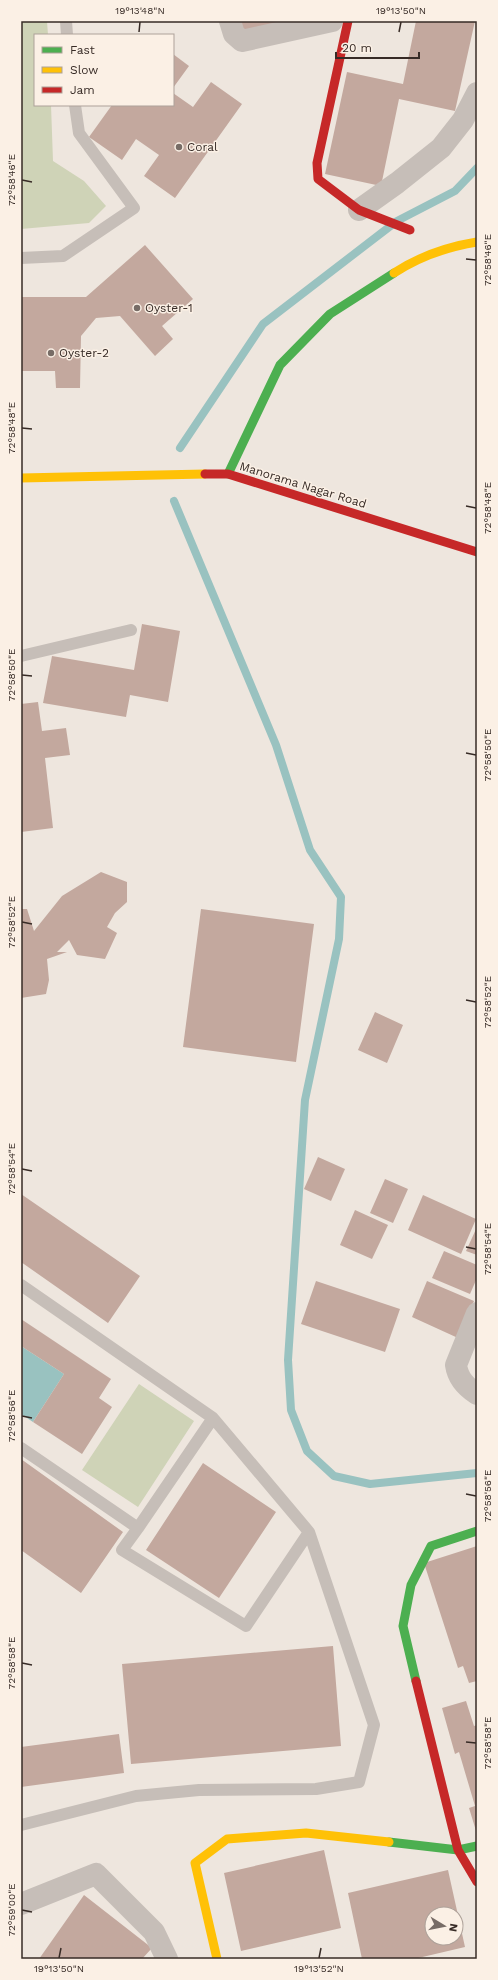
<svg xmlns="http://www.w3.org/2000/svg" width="498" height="1980" font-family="'Work Sans',sans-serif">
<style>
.green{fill:#cfd3b7}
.water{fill:#99c2c0}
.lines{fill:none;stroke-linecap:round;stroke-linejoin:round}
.stream{stroke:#99c2c0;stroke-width:8}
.building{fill:#c3a89e;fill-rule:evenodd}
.lane{stroke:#c6beb8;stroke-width:12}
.street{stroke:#c6beb8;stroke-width:22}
.fast{stroke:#4caf50;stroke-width:9}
.slow{stroke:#ffc107;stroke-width:9}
.jam{stroke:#c62828;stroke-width:9}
.ticks{fill:none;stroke:#372b26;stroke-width:1.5}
.poi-dot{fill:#776c66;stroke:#fbf0e5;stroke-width:1.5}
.labels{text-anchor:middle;stroke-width:3;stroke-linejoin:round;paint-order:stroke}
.poi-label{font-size:12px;fill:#372b26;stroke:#fbf0e5;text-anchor:start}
.street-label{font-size:12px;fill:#372b26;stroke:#fbf0e5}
.neatline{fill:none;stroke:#372b26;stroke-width:1.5}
.ticks-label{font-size:10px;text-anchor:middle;fill:#372b26}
</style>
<rect width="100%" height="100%" fill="#eee6de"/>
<path class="green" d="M21,21H47L48,35H35V105H51L53,161L84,181L106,206L89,223L21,229Z
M139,1384L194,1421L138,1507L82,1470Z"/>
<path class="water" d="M21,1346L64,1374L33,1422L21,1414Z"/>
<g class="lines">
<path class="stream" d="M180,448L263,324L397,221L455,191L477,168
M174,501L276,745L310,850L341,897L339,939L305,1100L288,1360L291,1410L307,1451L334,1476L370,1484L477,1473"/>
</g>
<path class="building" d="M237,21H282L242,36Z
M416,21H475L455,111L399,99L381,186L325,174L347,72L403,84Z
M173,54L189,66L173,88Z
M211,82L242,104L175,198L144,176L159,155L136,139L122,160L89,137L112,105H173V93L193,107Z
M145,245L193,299L162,326L173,339L155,356L120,316L96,318L81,336L80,388H56L55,371H21V297H86Z
M142,624L180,631L168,702L130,695L126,717L43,703L52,656L134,670Z
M38,702L42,731L66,728L70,755L45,758L53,828L21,832V704Z
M101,872L127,882V902L115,913L107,927L117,933L105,959L77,955L69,940L57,952H67L47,959L49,980L46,994L21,998V909H27L34,931L62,896Z
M201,909L314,924L296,1062L183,1047Z
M375,1012L403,1025L387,1063L358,1050Z
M318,1157L345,1169L331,1201L304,1189Z
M385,1179L408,1189L393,1223L370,1213Z
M21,1194L140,1276L108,1323L21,1262Z
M423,1195L476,1219L461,1254L408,1230Z
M355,1210L388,1225L372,1259L340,1245Z
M477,1227V1255L466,1251Z
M444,1251L477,1265V1278L470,1294L432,1278Z
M316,1281L400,1309L385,1352L301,1324Z
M427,1281L474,1301L458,1338L412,1317Z
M21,1319L111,1379L99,1398L112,1407L82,1454L33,1422L64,1374L21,1346Z
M21,1459L123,1532L81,1593L21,1550Z
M203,1463L276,1512L219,1598L146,1550Z
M477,1546V1681L469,1683L463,1666L458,1668L424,1563Z
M333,1646L341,1746L131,1764L122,1664Z
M466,1701L474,1726L477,1725V1834L469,1808L475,1806L459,1752L455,1754L442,1708Z
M119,1734L124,1773L21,1787V1747Z
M324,1850L341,1928L241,1951L224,1873Z
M448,1870L465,1947L414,1959H362L348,1893ZM432,1914H456V1938H432Z
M84,1895L152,1948L142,1959H39Z"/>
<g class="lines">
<path class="lane" d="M66,21L67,35
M21,258L63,256L134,208L79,133L75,105
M21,656L131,630
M21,1285L213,1418L138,1528L21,1448
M138,1528L122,1550L246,1626L309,1532
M21,1825L136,1796L199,1790L316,1789L359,1782L374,1725L309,1532L213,1418"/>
<path class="street" d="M230,21L234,34L242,41L332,21
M359,210L397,183L441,148L463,120L477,93
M477,1313L456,1365C458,1379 466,1387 477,1394
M21,1904L96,1874L154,1932L167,1959"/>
<path class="fast" d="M228,474L280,365L330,314L394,273
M416,1681L403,1626L411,1585L431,1546L477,1531
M389,1842L458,1850L477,1846"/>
<path class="slow" d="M394,273C420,256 446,247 477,242
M21,478L205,474
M217,1959L195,1863L227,1839L306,1833L389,1842"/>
<path class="jam" d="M348,21L317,163L318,179L359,210L410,230
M205,474H228L477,552
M416,1681L458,1850L477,1882"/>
</g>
<path class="ticks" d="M139,32L140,22M399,32L401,22M22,180L32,182M466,259L476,260M22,428L32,429M466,506L476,508M22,675L32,676M466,753L476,755M22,922L32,924M466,1000L476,1002M22,1169L32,1171M466,1247L476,1249M22,1416L32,1418M466,1494L476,1496M22,1663L32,1665M466,1742L476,1743M22,1910L32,1912M59,1958L61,1948M319,1958L321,1948"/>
<g class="poi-dot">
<circle cx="179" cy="147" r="4"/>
<circle cx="137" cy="308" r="4"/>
<circle cx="51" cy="353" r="4"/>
</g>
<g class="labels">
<g class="poi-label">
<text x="187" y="151">Coral</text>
<text x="145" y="312">Oyster-1</text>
<text x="59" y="357">Oyster-2</text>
</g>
<g class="street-label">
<text transform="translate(303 485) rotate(17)" y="4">Manorama Nagar Road</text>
</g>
</g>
<rect width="498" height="1980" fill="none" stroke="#fbf0e5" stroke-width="44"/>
<rect x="34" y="34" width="140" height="72" fill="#fbf0e5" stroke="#ada199"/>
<rect x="42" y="47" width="20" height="6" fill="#4caf50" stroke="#ada199"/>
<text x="70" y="54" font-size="12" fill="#372b26">Fast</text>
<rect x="42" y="67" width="20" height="6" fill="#ffc107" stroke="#ada199"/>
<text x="70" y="74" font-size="12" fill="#372b26">Slow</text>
<rect x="42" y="87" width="20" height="6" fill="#c62828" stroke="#ada199"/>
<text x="70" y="94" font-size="12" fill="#372b26">Jam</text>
<g transform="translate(444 1926) rotate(100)"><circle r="19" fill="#fbf0e5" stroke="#ada199"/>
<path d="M0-3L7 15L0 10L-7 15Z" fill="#776c66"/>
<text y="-6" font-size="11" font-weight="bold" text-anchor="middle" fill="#372b26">N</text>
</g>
<path d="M336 52v6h83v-6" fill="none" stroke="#372b26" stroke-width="2"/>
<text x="342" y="52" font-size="12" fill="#372b26" stroke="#fbf0e5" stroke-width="3" paint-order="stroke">20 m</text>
<rect x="22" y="22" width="454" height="1936" class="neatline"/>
<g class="ticks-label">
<text x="140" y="14">19°13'48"N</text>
<text x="401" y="14">19°13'50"N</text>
<text transform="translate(11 180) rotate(-90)" y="4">72°58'46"E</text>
<text transform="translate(487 260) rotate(-90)" y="4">72°58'46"E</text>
<text transform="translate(11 428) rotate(-90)" y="4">72°58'48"E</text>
<text transform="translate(487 508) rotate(-90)" y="4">72°58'48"E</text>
<text transform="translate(11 675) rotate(-90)" y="4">72°58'50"E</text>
<text transform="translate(487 755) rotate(-90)" y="4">72°58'50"E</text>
<text transform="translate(11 922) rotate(-90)" y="4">72°58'52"E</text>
<text transform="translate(487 1002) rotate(-90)" y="4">72°58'52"E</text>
<text transform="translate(11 1169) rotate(-90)" y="4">72°58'54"E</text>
<text transform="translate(487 1249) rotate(-90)" y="4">72°58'54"E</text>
<text transform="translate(11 1416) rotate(-90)" y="4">72°58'56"E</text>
<text transform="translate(487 1496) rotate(-90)" y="4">72°58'56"E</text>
<text transform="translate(11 1663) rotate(-90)" y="4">72°58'58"E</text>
<text transform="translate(487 1743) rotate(-90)" y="4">72°58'58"E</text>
<text transform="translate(11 1910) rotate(-90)" y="4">72°59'00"E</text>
<text x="59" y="1972">19°13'50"N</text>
<text x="319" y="1972">19°13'52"N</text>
</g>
</svg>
